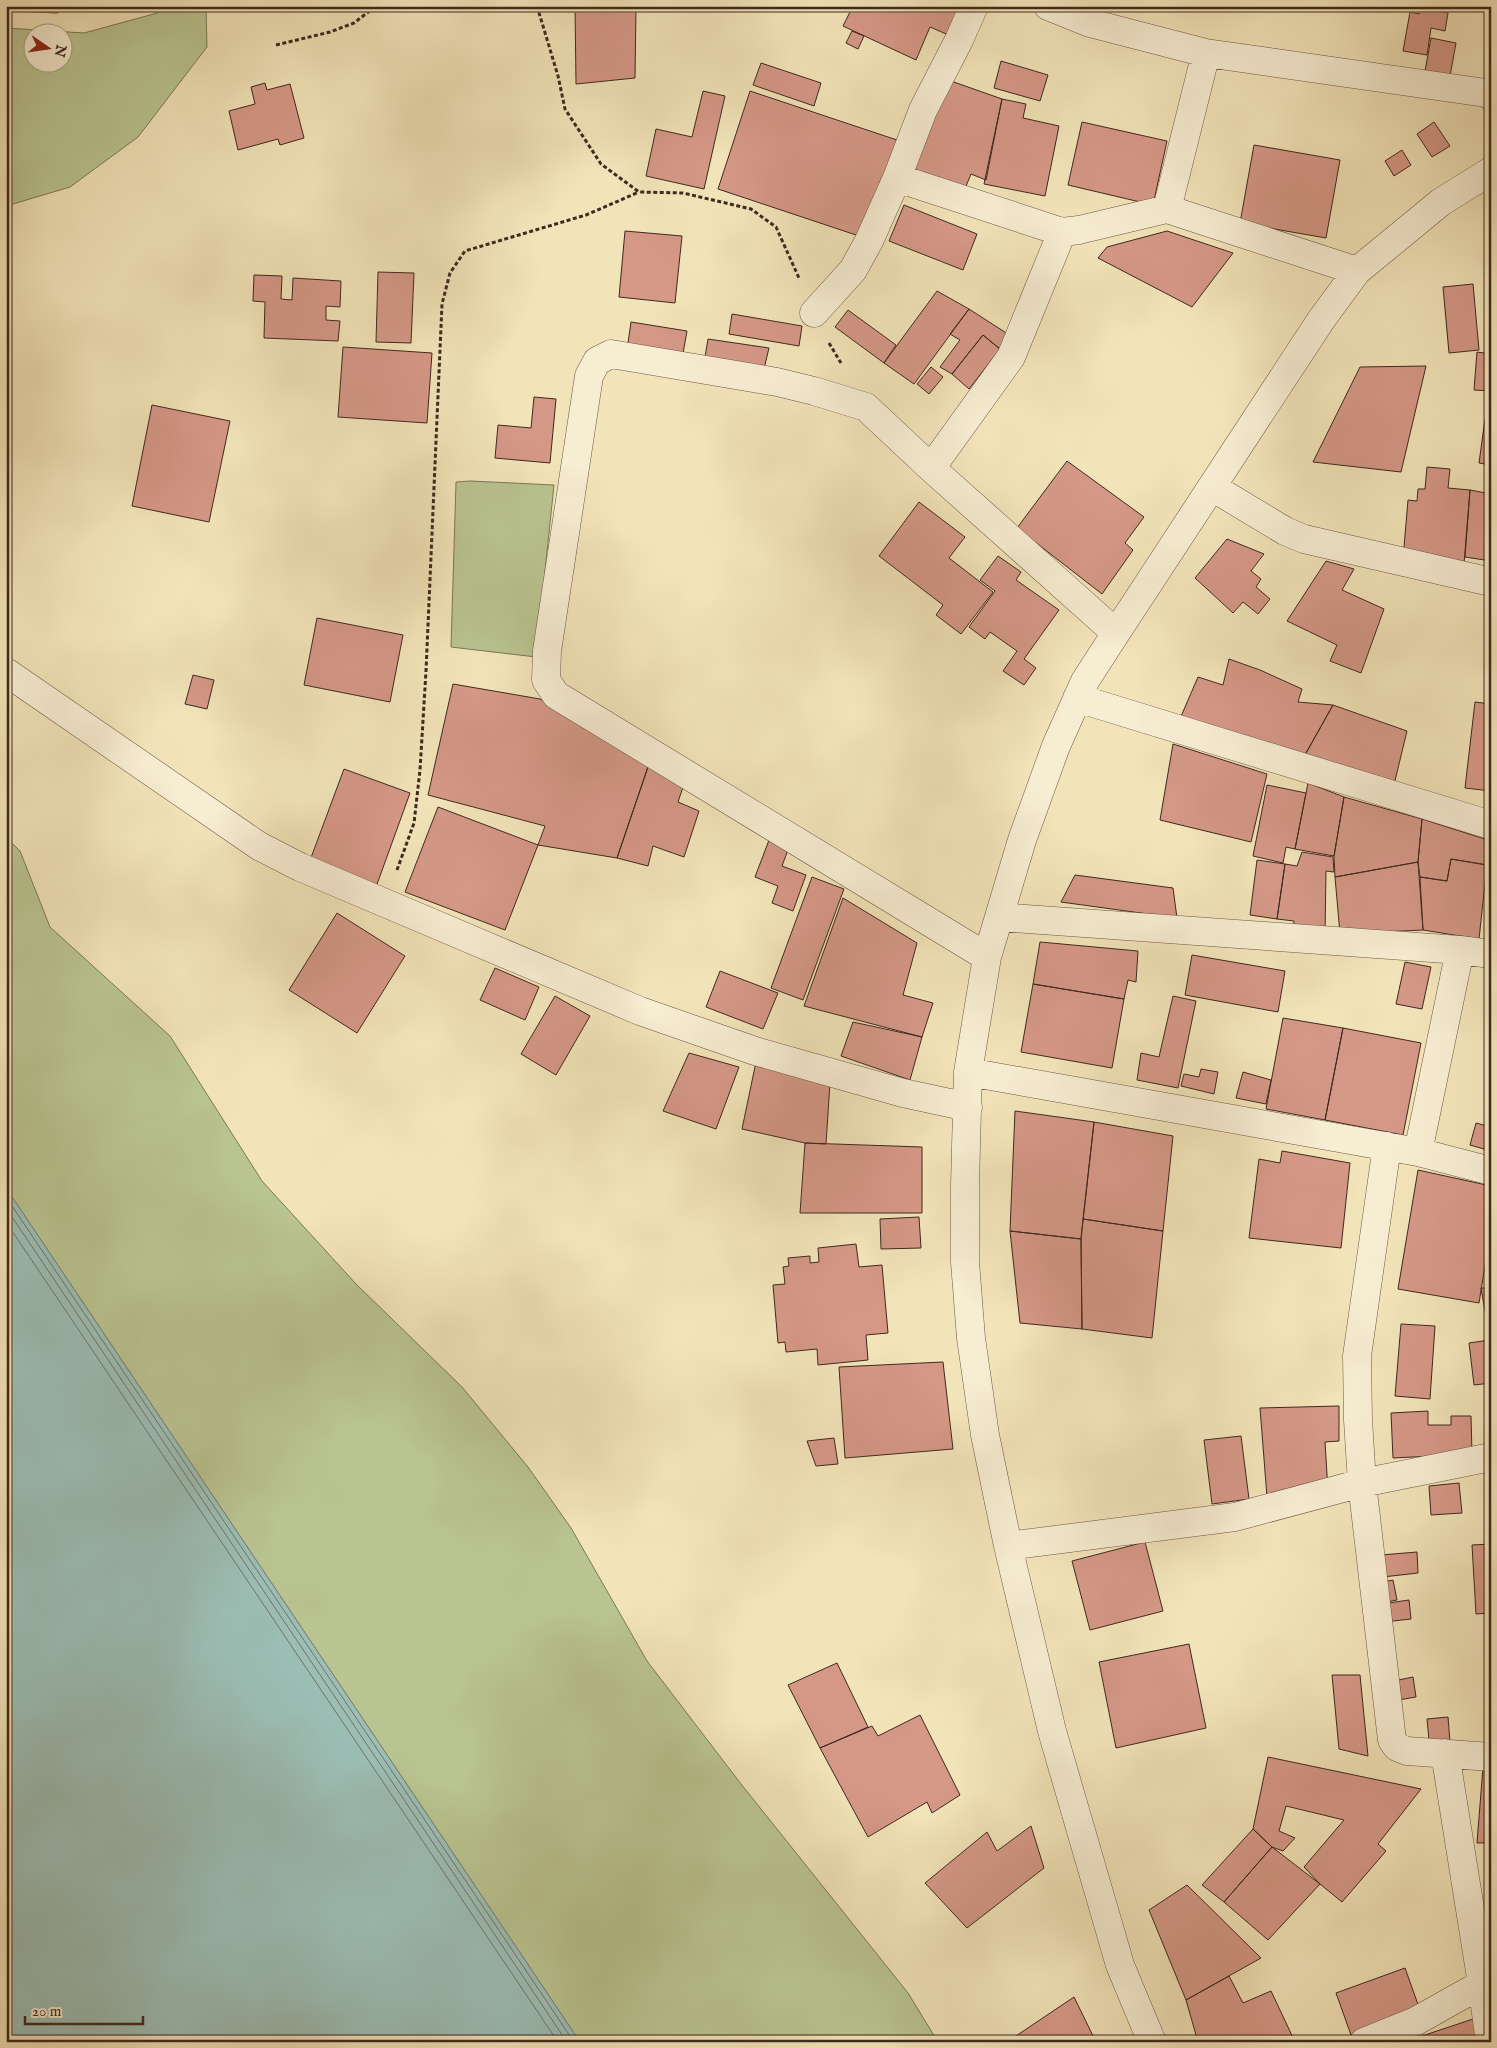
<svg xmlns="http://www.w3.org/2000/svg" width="1497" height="2048" font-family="'IM FELL English',serif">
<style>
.green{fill:#b9c490;stroke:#7c7657;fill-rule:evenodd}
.water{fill:#9cbeb5;stroke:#778279}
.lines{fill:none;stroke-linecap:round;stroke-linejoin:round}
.shore{stroke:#6e736a;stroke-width:1}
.building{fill:#d59887;stroke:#3f281e}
.minor-casing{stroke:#6c5745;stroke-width:29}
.path{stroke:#3f281e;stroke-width:3;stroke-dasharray:4 2.5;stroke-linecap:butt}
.minor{stroke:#f7edd2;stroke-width:28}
</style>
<rect width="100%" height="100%" fill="#f2e4b9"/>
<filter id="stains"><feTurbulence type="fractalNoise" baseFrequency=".004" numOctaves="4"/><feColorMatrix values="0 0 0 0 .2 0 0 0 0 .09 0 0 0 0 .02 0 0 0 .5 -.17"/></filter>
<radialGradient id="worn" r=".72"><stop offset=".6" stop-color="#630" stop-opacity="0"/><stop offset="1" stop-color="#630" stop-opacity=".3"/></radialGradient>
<path class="green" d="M183,6L206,9L207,47L138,137L70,187L6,206V28L84,33ZM32,32H62V62H32Z
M470,481L554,485L536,657L451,647L456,482Z
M6,837L20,851L50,927L170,1036L262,1181L356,1284L462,1387L528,1467L571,1528L647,1661L741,1784L908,1993L938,2042H580L6,1188Z"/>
<path class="water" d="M6,1188L580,2042H6Z"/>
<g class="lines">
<path class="shore" d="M6,1197L574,2042
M6,1208L567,2042
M6,1222L558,2042"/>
</g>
<path class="building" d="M11,6H59L58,13L11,11Z
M575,6H636L635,78L576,84Z
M853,6H968L953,37L930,27L916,60L843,26Z
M1420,6H1433V10L1448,13L1445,31L1431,28L1427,55L1403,51L1410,12L1419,14Z
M852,31L864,36L858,49L846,43Z
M1431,38L1456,43L1450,76L1425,71Z
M1001,61L1048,75L1040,101L994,88Z
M761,63L821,83L814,106L753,85Z
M951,81L1002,99L986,180L971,174L962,196L909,175Z
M265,83L267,90L290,84L304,138L280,145L278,139L238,150L229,111L255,104L251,87Z
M703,91L725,96L704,189L646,176L656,129L692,137Z
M750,91L900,141L868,239L718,189Z
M1002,99L1026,104L1023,118L1059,126L1045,196L984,184Z
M1082,122L1167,141L1153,205L1068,185Z
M1434,122L1450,146L1432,157L1417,134Z
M1254,145L1340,160L1326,238L1240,223Z
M1402,150L1411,165L1394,176L1385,161Z
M904,205L977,234L963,270L889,241Z
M625,231L682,236L675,303L619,297Z
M1167,231L1233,253L1192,307L1098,258L1107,247Z
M378,272L414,273L411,343L376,342Z
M254,275L282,276L281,299L292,300L293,278L341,281L340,307L326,306V320L340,321L338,341L264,338L265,302L253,301Z
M1473,284L1479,350L1449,353L1443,287Z
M937,291L969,309L914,384L884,363Z
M969,309L1011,336L1000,349L983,335L952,374L940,367L960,340L950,334Z
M848,310L896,345L884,363L835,327Z
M732,314L802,326L799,346L729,334Z
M631,322L687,331L682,359L627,350Z
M983,335L1000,349L969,389L952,374Z
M708,339L769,348L763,373L704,363Z
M343,347L432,353L427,423L338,417Z
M1477,352L1491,354V391L1474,390Z
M1426,366L1401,472L1313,462L1360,367Z
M931,367L943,377L929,394L917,384Z
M534,397L556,399L550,463L495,458L498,425L531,428Z
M152,405L230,421L209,522L132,506Z
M1485,419H1491V465L1479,463Z
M1067,461L1144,517L1125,543L1133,550L1102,594L1017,528Z
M1427,467L1450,469L1448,488L1470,490L1464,564L1403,559L1408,500L1417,501L1418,489H1425Z
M1470,490L1491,494V561L1465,557Z
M919,502L965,537L949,558L993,592L961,634L936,615L943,605L879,556Z
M1227,539L1264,554L1251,571L1261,579L1256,587L1270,599L1258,614L1243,602L1233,613L1195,578Z
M998,556L1021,572L1016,580L1059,610L1024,659L1036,668L1024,685L1003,671L1017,651L990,632L985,639L969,627L995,591L980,580Z
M1326,561L1354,569L1342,590L1384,609L1361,673L1330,661L1337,645L1287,621Z
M317,618L403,635L390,702L304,685Z
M1229,659L1260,670L1302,689L1298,702L1333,705L1301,762L1179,721L1198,677L1223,685Z
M193,675L214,680L207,709L185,704Z
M453,684L540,699L650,761L617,858L538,845L545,826L428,795Z
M1475,702L1491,704V791L1465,788Z
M1333,705L1407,731L1392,793L1301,762Z
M1173,744L1267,774L1251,842L1160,820Z
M650,761L684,784L678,802L699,811L684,857L653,846L648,866L617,858Z
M344,769L410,793L376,887L309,863Z
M1308,783L1344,797L1334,856L1295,849Z
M1267,785L1306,793L1295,849L1286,847L1283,863L1253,856Z
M1344,797L1422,819L1418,862L1335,877L1334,856Z
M438,807L538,845L505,930L405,892Z
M1422,819L1491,841L1487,865L1451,859L1447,881L1420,877L1418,862Z
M769,840L789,847L782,866L806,875L793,911L772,903L778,886L755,877Z
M1302,852L1333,857L1334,872L1326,871L1325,934L1293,933L1294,921L1277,919L1285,864L1297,866Z
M1451,859L1487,865L1479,939L1423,930L1420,877L1447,881Z
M1257,860L1285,864L1277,919L1250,915Z
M1418,862L1423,930L1340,934L1335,877Z
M1075,875L1173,888L1177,918L1061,902Z
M812,877L844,889L803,1000L771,988Z
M843,898L917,943L903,995L933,1003L922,1037L804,1006Z
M337,913L405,956L357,1033L289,990Z
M1040,942L1138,951L1136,982L1128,980L1124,999L1033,984Z
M1192,955L1285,971L1278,1012L1185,995Z
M1405,962L1431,967L1422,1009L1396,1004Z
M495,968L539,987L525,1020L480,1000Z
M720,971L778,993L763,1029L706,1007Z
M1033,984L1124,999L1112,1068L1021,1052Z
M555,996L590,1016L556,1075L521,1054Z
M1173,996L1196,1001L1178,1088L1137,1080L1141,1053L1159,1057Z
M1283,1018L1343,1028L1325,1120L1266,1109Z
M853,1022L922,1037L910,1080L841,1056Z
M1343,1028L1421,1043L1403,1135L1325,1120Z
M689,1053L739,1067L716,1129L663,1111Z
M756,1062L830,1083L826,1144L805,1143L742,1129Z
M1201,1069L1218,1072L1214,1094L1181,1086L1184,1074L1199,1077Z
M1243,1072L1271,1080L1266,1104L1236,1098Z
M1015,1111L1094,1122L1081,1239L1010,1231Z
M1094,1122L1173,1136L1163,1231L1083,1219Z
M1476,1123L1491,1127V1151L1470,1145Z
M805,1143L922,1147V1213H800Z
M1282,1151L1350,1163L1341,1248L1249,1238L1259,1159L1280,1163Z
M1418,1170L1491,1186V1228L1479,1303L1398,1289Z
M919,1217L921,1248L881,1249L880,1219Z
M1083,1219L1163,1231L1152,1338L1082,1329L1081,1239Z
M1010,1231L1081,1239L1082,1329L1020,1323Z
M856,1244L859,1267L882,1265L888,1333L866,1335L868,1360L818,1365L817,1349L786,1352L785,1342L778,1343L773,1285L785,1284L783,1267L789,1266L788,1258L810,1256V1263L819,1262L818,1248Z
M1481,1288H1491L1490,1350V1340Z
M1401,1324L1435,1326L1430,1399L1395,1396Z
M1490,1340L1491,1383L1474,1385L1469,1343Z
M943,1362L953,1449L845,1458L839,1367Z
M1339,1406V1441L1325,1442L1328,1491L1267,1497L1260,1408Z
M1428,1411V1425H1451V1416H1471L1472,1454L1393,1458L1391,1413Z
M1241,1436L1249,1499L1212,1504L1204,1440Z
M834,1438L838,1464L816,1466L807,1441Z
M1459,1483L1462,1513L1431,1515L1429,1486Z
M1145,1542L1163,1611L1090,1630L1072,1561Z
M1491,1544V1613L1476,1614L1472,1545Z
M1417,1552L1418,1573L1383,1577L1381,1555Z
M1393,1580L1397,1600L1380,1603L1377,1583Z
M1409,1600L1411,1619L1384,1622L1382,1604Z
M1189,1644L1206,1728L1116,1748L1099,1662Z
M837,1663L868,1727L820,1748L788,1685Z
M1332,1675H1360L1368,1756L1339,1749Z
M1413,1677L1416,1697L1398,1700L1394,1681Z
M920,1715L960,1795L932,1813L927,1802L868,1837L820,1748L872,1726L878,1736Z
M1448,1717L1450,1742L1429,1740L1427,1719Z
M1268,1757L1421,1789L1378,1844L1386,1851L1342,1902L1320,1884L1304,1867L1344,1820L1286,1806L1279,1831L1295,1838L1283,1851L1272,1847L1253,1829Z
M1483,1767H1491V1843H1477Z
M1031,1826L1044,1868L967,1928L925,1883L987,1832L997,1851Z
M1253,1829L1272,1847L1224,1902L1202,1885Z
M1272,1847L1320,1884L1268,1940L1224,1902Z
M1187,1885L1261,1958L1186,2000L1149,1910Z
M1405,1968L1420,2010L1351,2035L1336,1993Z
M1229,1976L1243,2003L1271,1991L1295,2042H1198L1186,2000Z
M1074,1997L1096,2042H1007Z
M1476,2018L1481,2042H1424L1422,2036Z
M1422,2036L1424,2042H1403Z"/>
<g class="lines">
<g class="minor-casing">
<path id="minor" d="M1048,6L1090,23L1206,53L1486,93L1491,96
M897,178L1062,232
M1167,209L1357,271
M814,313L853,270L869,241L897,178L923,110L959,40L974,6
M931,468L1011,357L1062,232L1079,230L1167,209L1206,53
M1212,487L1285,531L1304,539L1491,582
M6,672L259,846L300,867L640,1011L755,1051L903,1093L968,1107
M1077,698L1491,825
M999,917L1460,950L1491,954
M987,957L556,695L546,680L547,651L589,376L597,361L611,354L777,382L814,391L866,407L931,468L1116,633
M968,1072L1418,1152L1491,1171
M1387,1146L1357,1356L1358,1420L1362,1483L1392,1740L1397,1747L1407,1751L1491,1757
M1418,1152L1460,950
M1008,1546L1235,1517L1362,1483L1491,1457
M1445,1753L1482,1984L1490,2042
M1152,2042L1120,1965L1052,1731L1008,1546L985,1435L971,1338L965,1262V1185L968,1072L987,957L1022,840L1056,746L1085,681L1116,633L1321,320L1357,271L1441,202L1491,171
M1364,2042L1416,2021L1482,1984L1491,1982"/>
</g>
<path class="path" d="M537,6L558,76L565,109L601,164L639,192L683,193L751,209L776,227L799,278
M276,45L330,32L354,23L376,6
M829,343L841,363
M397,870L414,823L420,770L426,671L442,304L450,273L465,251L586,215L639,192"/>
<use href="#minor" class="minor"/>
</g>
<rect width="1497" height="2048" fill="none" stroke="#f2e4b9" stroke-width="25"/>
<rect x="8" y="8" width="1482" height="2033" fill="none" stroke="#3f281e" stroke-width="2.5"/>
<rect x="12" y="12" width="1472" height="2023" fill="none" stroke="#3f281e"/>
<g transform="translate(48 48) rotate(103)"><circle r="24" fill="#f7edd2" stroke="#ad9e8a"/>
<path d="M0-4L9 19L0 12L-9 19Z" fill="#8f2418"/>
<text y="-8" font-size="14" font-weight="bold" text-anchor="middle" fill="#3f281e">N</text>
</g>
<path d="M25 2016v8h118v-8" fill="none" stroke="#3f281e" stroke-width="2.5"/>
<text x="32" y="2016" font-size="15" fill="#3f281e" stroke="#f7edd2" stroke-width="4" paint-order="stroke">20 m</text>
<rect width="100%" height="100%" filter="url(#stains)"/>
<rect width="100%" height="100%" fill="url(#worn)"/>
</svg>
